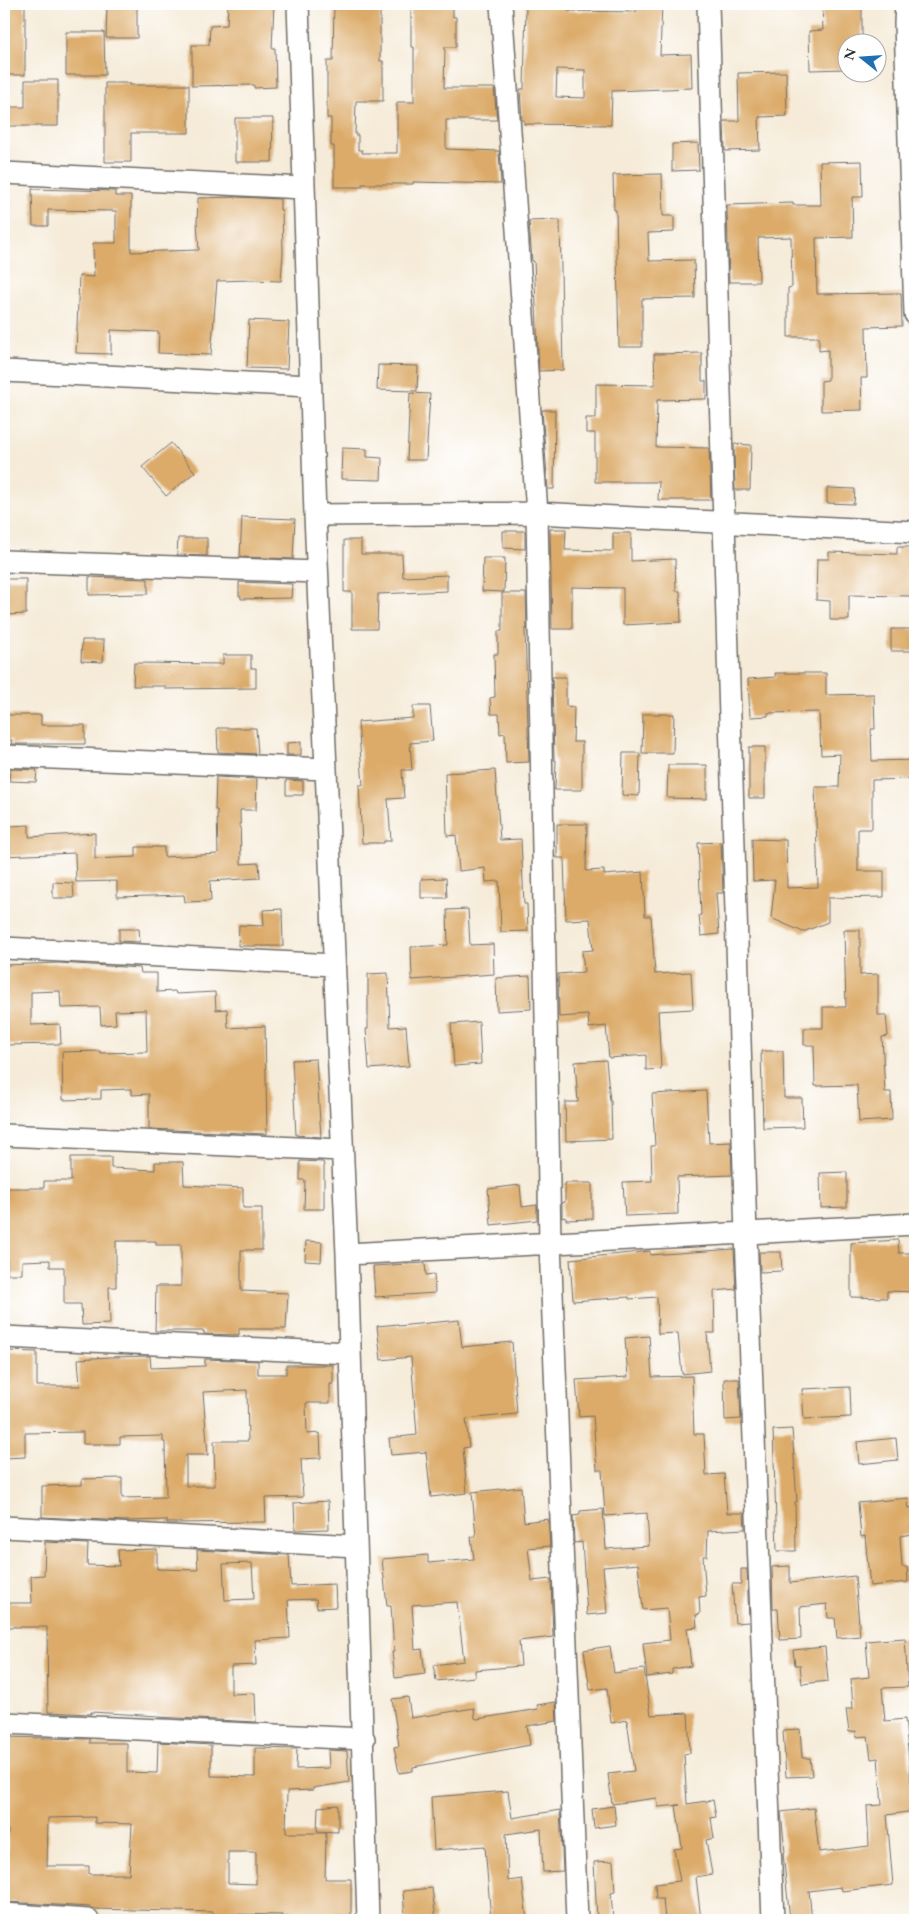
<svg xmlns="http://www.w3.org/2000/svg" width="919" height="1924" font-family="'EB Garamond',serif">
<style>
.building{fill:#dcab69;fill-rule:evenodd}
.lines{fill:none;stroke-linecap:round;stroke-linejoin:round}
.minor-casing{stroke:#726e68;stroke-width:24}
.minor{stroke:#fff;stroke-width:21}
</style>
<rect width="100%" height="100%" fill="#fff"/>
<filter id="ink" filterUnits="userSpaceOnUse"><feTurbulence type="fractalNoise" baseFrequency=".02" numOctaves="2"/><feDisplacementMap in="SourceGraphic" scale="10" xChannelSelector="R" yChannelSelector="G"/><feConvolveMatrix kernelMatrix="1 2 1 2 8 2 1 2 1" color-interpolation-filters="sRGB"/></filter>
<filter id="wash" filterUnits="userSpaceOnUse"><feTurbulence type="fractalNoise" baseFrequency=".0096" numOctaves="4" result="noise"/><feDisplacementMap in="SourceGraphic" scale="20" xChannelSelector="R" yChannelSelector="G"/><feGaussianBlur stdDeviation="1.12" result="paint"/><feColorMatrix in="noise" values="0 0 0 0 0 0 0 0 0 0 0 0 0 0 0 0 0 1.4 0 .05"/><feComposite in="paint" operator="in"/></filter>
<g filter="url(#wash)">
<rect width="100%" height="100%" fill="#f5ebd8"/>
<g id="blocks">
<path class="building" d="M4,4H25V75H4Z
M107,4H137V38H106Z
M228,4H274L272,48H275L276,87L254,88V85L192,86V45H209L210,26L227,25Z
M334,4H380V61H383V101H356L355,135H358V150H362V153H397V102H414V47H411V4H453V17H456V47H445L444,88H494L497,120H446V149L499,151L501,184L413,182V184H362V187H334V146H331V118H327V61H333Z
M526,4H568V11L636,12V4H662L660,55L691,54L692,88L612,91L611,125L524,124V120H522L520,89H524ZM557,69L585,70V98L556,97Z
M822,4H862V42H846V69L810,70L809,31L823,30Z
M66,32H104L105,75H66Z
M786,72L787,116L759,117L760,150L725,151L724,121H739L738,73Z
M25,80H58V126H4V107H25Z
M105,83H130V85H189V133H131V162H105Z
M235,118H273L272,162H235Z
M698,143L699,170L672,171V144Z
M862,161L863,197H852L853,237L816,238L817,294L901,293L902,326L866,327L867,378H861L862,410L821,411V381L828,380V350L819,351V337H788V288L792,287L791,237L758,238L759,282H729L727,205L793,203V205H821L820,162Z
M662,174L663,216H674V232L648,233L649,261L694,260L695,298L642,299V347H619L616,210H614L613,175Z
M32,189L115,191V196H131V252L199,250L197,222L198,198L237,197L280,199V210H282L283,253L281,281L252,280L217,281L211,355L158,353L159,332L111,330V354L76,353L79,276L94,277L93,243H116V211L48,210V226H33Z
M560,220L563,370L539,371L534,261H532L529,221Z
M249,320L289,322L287,369L247,368Z
M702,353V381H706V399L657,400L656,447L709,448L711,500H658L659,482H595V433H586V418H596V384L655,385L654,354Z
M378,365L418,366L417,391L377,390Z
M410,393L430,394L426,460H407Z
M542,410H555L554,489H548Z
M171,443L195,472L166,496L142,467Z
M734,444L751,445L750,490H735Z
M342,448L367,449V457L382,458L381,480L341,479Z
M827,488L855,489L854,504L827,503Z
M242,517L295,519L293,559L240,557Z
M550,529H566L565,550L613,551V533H631V561L675,559L676,591H680L681,622L623,625V588L572,587V629H552Z
M503,531H525V549L503,548Z
M178,538H207V556L177,555Z
M344,540H361V554H402L403,577L447,575V591L378,594L377,629H352V592H344Z
M897,547H912L911,596L849,595V620H830V601L816,600L817,559H829V552L897,554Z
M483,558H505L504,592L482,591Z
M89,577L148,579V594L89,595Z
M6,579H26V614L6,615Z
M239,582L292,584L291,598L241,599V596H239Z
M502,593H526L527,629H525L529,762L506,763L505,733L500,734L499,714H491L490,698L495,697L494,654H498V631H502Z
M891,629H915V651H891Z
M82,640H104L103,662L81,661Z
M223,655H251V668H256V688L165,689V686H133L134,663L223,664Z
M775,673H826V695L874,694L875,729H871L872,761L915,760V779L872,780V829H858V871H884V897L828,898V922L803,932L771,918L775,880L753,881L752,839L786,840L787,888L818,887L815,787H839L840,754L821,755L819,712L768,713V716L750,717L748,679L776,677Z
M552,677H566V706L574,707L573,742H582V790H555L556,760H554Z
M413,706H430L433,741L410,743L412,770H402L404,798L388,799L391,841H384V843H362L359,785H363L358,722L413,718Z
M643,714H674L673,753H642Z
M4,715H41V725H85V744H11L12,740H4Z
M217,728H256L258,754L218,752Z
M301,742V755H287V743Z
M749,747H765V798H749Z
M623,753H640L639,796L622,795Z
M668,765H707V799L667,798Z
M10,769L37,770L36,782L9,781Z
M495,770L500,840L521,839L524,904H527L528,931L501,932L499,881L486,882L485,868L459,871L456,835L447,836L445,773Z
M216,777L257,779L256,810H240L241,864L259,863L260,878L210,881L211,901L185,902L184,895L117,897V881L76,882L75,853L4,856V829H10V826L29,825V837L95,833V859L136,857V847H164V857L218,854L217,810H215Z
M286,780L303,781V795H286Z
M557,824H587L586,871L604,870V875L643,872L645,916H651L655,974L691,972L693,1009L658,1011L661,1069L646,1070V1055L609,1058L606,1026L589,1028L588,1015L559,1017L558,974L584,972L582,951L593,950L590,919L566,920L564,858H557Z
M721,842L723,893H716L719,934L701,936L699,915H701L698,843Z
M446,878L447,898H421V879Z
M53,882L73,883L74,898H53Z
M282,909L283,946H238L239,925L264,926L263,910Z
M468,909L470,945L493,944L494,974L412,980L411,947L448,945L447,910Z
M119,929H139L140,942L119,941Z
M844,930H860V975L878,974V1015H886L888,1036L882,1037L885,1092H891L892,1120L859,1122L857,1085L815,1086L814,1045H804V1028H823V1007H846Z
M59,963L140,968L141,973H157V992L175,991L176,994L215,992L216,1010L227,1009L228,1028L265,1026L267,1134L149,1129V1094L132,1095V1089L101,1090V1099L63,1100L62,1052L100,1051V1053L147,1052L146,1010L115,1011L116,1024L101,1025L100,1007L61,1008L60,991L31,992V1025L60,1024L61,1044L4,1045V965Z
M388,973L390,1027L406,1026L409,1066L369,1069L366,1029H368V974Z
M530,976L531,1009L497,1011L496,978Z
M479,1022L481,1064L454,1066L451,1024Z
M761,1051H783L784,1098H802L803,1127L763,1128Z
M316,1059L321,1137L296,1135L292,1060Z
M606,1060L610,1101H611L612,1139L566,1141L565,1102H578L575,1062Z
M706,1091L709,1143L731,1142L732,1175L677,1177L678,1214L625,1216L623,1182L652,1181L651,1146H655L652,1094Z
M71,1157H111V1168L155,1170V1162H183L184,1185L243,1188V1208H262V1250H241V1291L288,1293L286,1329H239V1335L204,1334V1331H155L156,1286H181V1245H156V1241H116V1287H109L110,1324L82,1325L81,1304H64V1267H50V1260L22,1261V1274H7V1234H4V1188H44V1181H71Z
M300,1161L323,1162L324,1166V1209H304L305,1180H300Z
M847,1172V1207L821,1208L820,1173Z
M565,1183H592V1219L566,1220V1217L562,1218V1203L565,1202Z
M520,1185L522,1207L537,1205V1220L491,1225L488,1189Z
M898,1240L899,1253H915V1292L887,1291V1298L851,1297V1243Z
M306,1241L322,1242L321,1262L305,1261Z
M734,1249L736,1289L714,1291L715,1333H707L710,1371L682,1374L678,1333L658,1334L657,1297L629,1299V1297L573,1301L570,1259L650,1251V1255Z
M759,1252H781L782,1271L760,1272Z
M425,1263L426,1275L434,1274L435,1293L375,1297L373,1266Z
M459,1320L462,1347L512,1342L517,1414L466,1419L469,1447L463,1448L467,1493L431,1497L426,1452L391,1455L389,1438L417,1435L411,1357L381,1360L377,1326L398,1324V1326Z
M649,1336L652,1377L692,1376L694,1434H704L706,1475L724,1474L727,1513H744L745,1529L708,1531L707,1556H703L706,1596L699,1597L700,1614L696,1615L697,1627L687,1628L691,1666L672,1669V1674L647,1677L643,1643L670,1640L667,1608L643,1610L638,1564L603,1567L607,1613L587,1615L582,1542L574,1543L573,1516L580,1515V1511L603,1509L606,1549L649,1546L647,1513L605,1516L602,1470H597L593,1416L579,1417L576,1380L628,1377L625,1338Z
M7,1351L37,1352V1386H80L78,1359L109,1357L150,1356L151,1368L205,1366V1359L258,1361V1374H286V1365H333V1384H330V1403H306L307,1434L320,1433L321,1458L301,1459L303,1497L265,1498L266,1522L169,1523H167V1520L125,1521L42,1517V1486L82,1485V1479L122,1478V1498L166,1497L165,1442H163V1436L120,1437V1444H83V1432L25,1433V1457L4,1458V1364H7ZM247,1390L248,1441H214L215,1486H186V1455H208L203,1392Z
M724,1379H739L741,1419L725,1420Z
M850,1387L851,1417L804,1419L802,1389Z
M792,1429L797,1502H795L796,1551H777L773,1430Z
M896,1438L898,1460L859,1464L857,1442Z
M521,1487L524,1522L548,1519L550,1546L528,1548L532,1581L551,1579L553,1637L519,1641L521,1666L475,1670V1677L436,1681L434,1665L464,1661L457,1602L412,1605L415,1650L422,1649L425,1674L395,1678L392,1652H394L391,1606H387L382,1559L428,1555V1563L474,1559L471,1537H476L472,1492Z
M908,1498L909,1508L914,1507L915,1525H911L912,1534L900,1536L902,1567H907L908,1582L870,1586L865,1536L861,1537L858,1503Z
M328,1501L329,1529L295,1530L294,1503Z
M45,1542L88,1544L87,1565L119,1566L118,1550L157,1549V1569L198,1570L197,1550L289,1555L291,1586L335,1584L336,1607L317,1608L316,1599L288,1600L290,1638L255,1640L256,1665L231,1666V1694L255,1693L256,1722L158,1717V1716L91,1712V1714L48,1712L47,1627H5V1622H4V1603H32L31,1576L44,1575ZM252,1563L254,1599L225,1600L223,1564Z
M790,1566V1583L855,1576L860,1636L837,1638L835,1618H828L827,1604L800,1607L801,1639L780,1640L778,1609H773L772,1567Z
M741,1569H747L749,1622L735,1623L732,1584H741Z
M905,1638L908,1687L882,1688L885,1721L905,1719L914,1811L887,1815L893,1885L842,1891L841,1887L809,1891L812,1920H790L783,1853H785L781,1812L814,1808L819,1852L869,1846L867,1806L882,1805L878,1758L871,1759L868,1736L856,1737V1731L849,1732L846,1709H853L851,1679L869,1677L866,1641Z
M610,1646L614,1673L644,1669L651,1715L688,1713L690,1753L684,1754L687,1804L713,1800L716,1817L711,1818L714,1838L706,1840L712,1874L696,1877L701,1920H665L663,1899H656L655,1884L680,1881L674,1849L682,1848L676,1805H680L658,1807L657,1798L612,1804L608,1774L634,1771L627,1720L611,1723L607,1688L590,1690L584,1650Z
M825,1647L828,1681L802,1684L800,1665H795L793,1650Z
M408,1697L411,1718L474,1708L475,1718L477,1719L538,1709L537,1705L556,1702L557,1721L527,1726L530,1745L413,1767V1771L399,1773L394,1747L399,1746L392,1699Z
M800,1729L802,1758H810L812,1776L786,1777L783,1730Z
M4,1737L90,1739V1743H127V1772L157,1773L158,1742L211,1745V1776L255,1777V1748L297,1749L296,1769L329,1768L328,1750L347,1751L349,1782L313,1788L314,1790L287,1791L286,1833H326L325,1879H351V1918L282,1917V1915L213,1914V1912L95,1909L90,1907L7,1902L8,1830H4ZM95,1817V1823L132,1824L129,1874H89V1866H47L48,1818ZM228,1852H256V1884L228,1883Z
M508,1791L512,1818L560,1810L563,1871L543,1872L541,1829L506,1834L508,1881L522,1879L527,1920H491L485,1846L434,1850L431,1797Z
M338,1805V1832L317,1831L318,1807Z
M614,1806L616,1825L594,1828L592,1809Z
M613,1861L615,1892L611,1893L613,1920H597L594,1862Z
M432,1888L436,1920H405L403,1891Z"/>
</g>
</g>
<g filter="url(#ink)">
<use href="#blocks" fill-opacity="0" stroke="#726e68" stroke-width="1"/>
<g class="lines">
<g class="minor-casing">
<path id="minor" d="M298,4L315,515L347,1254L368,1920
M501,4L537,513L550,1243L577,1920
M708,4L746,1235L773,1920
M906,4L905,23L915,314
M4,173L304,188
M4,371L310,386
M315,515L537,513L915,532
M4,561L317,572
M4,756L326,769
M4,948L334,965
M4,1135L342,1150
M347,1254L915,1224
M4,1337L350,1353
M4,1527L356,1546
M4,1723L364,1739
M4,1914L88,1920"/>
</g>
<use href="#minor" class="minor"/>
</g>
</g>
<rect width="919" height="1924" fill="none" stroke="#fff" stroke-width="20"/>
<g transform="translate(862 58) rotate(287)"><circle r="24" fill="#ffffff" stroke="#aaaaaa"/>
<path d="M0-4L9 19L0 12L-9 19Z" fill="#1f6fb2"/>
<text y="-8" font-size="14" font-weight="bold" text-anchor="middle" fill="#2b2b2b">N</text>
</g>
</svg>
